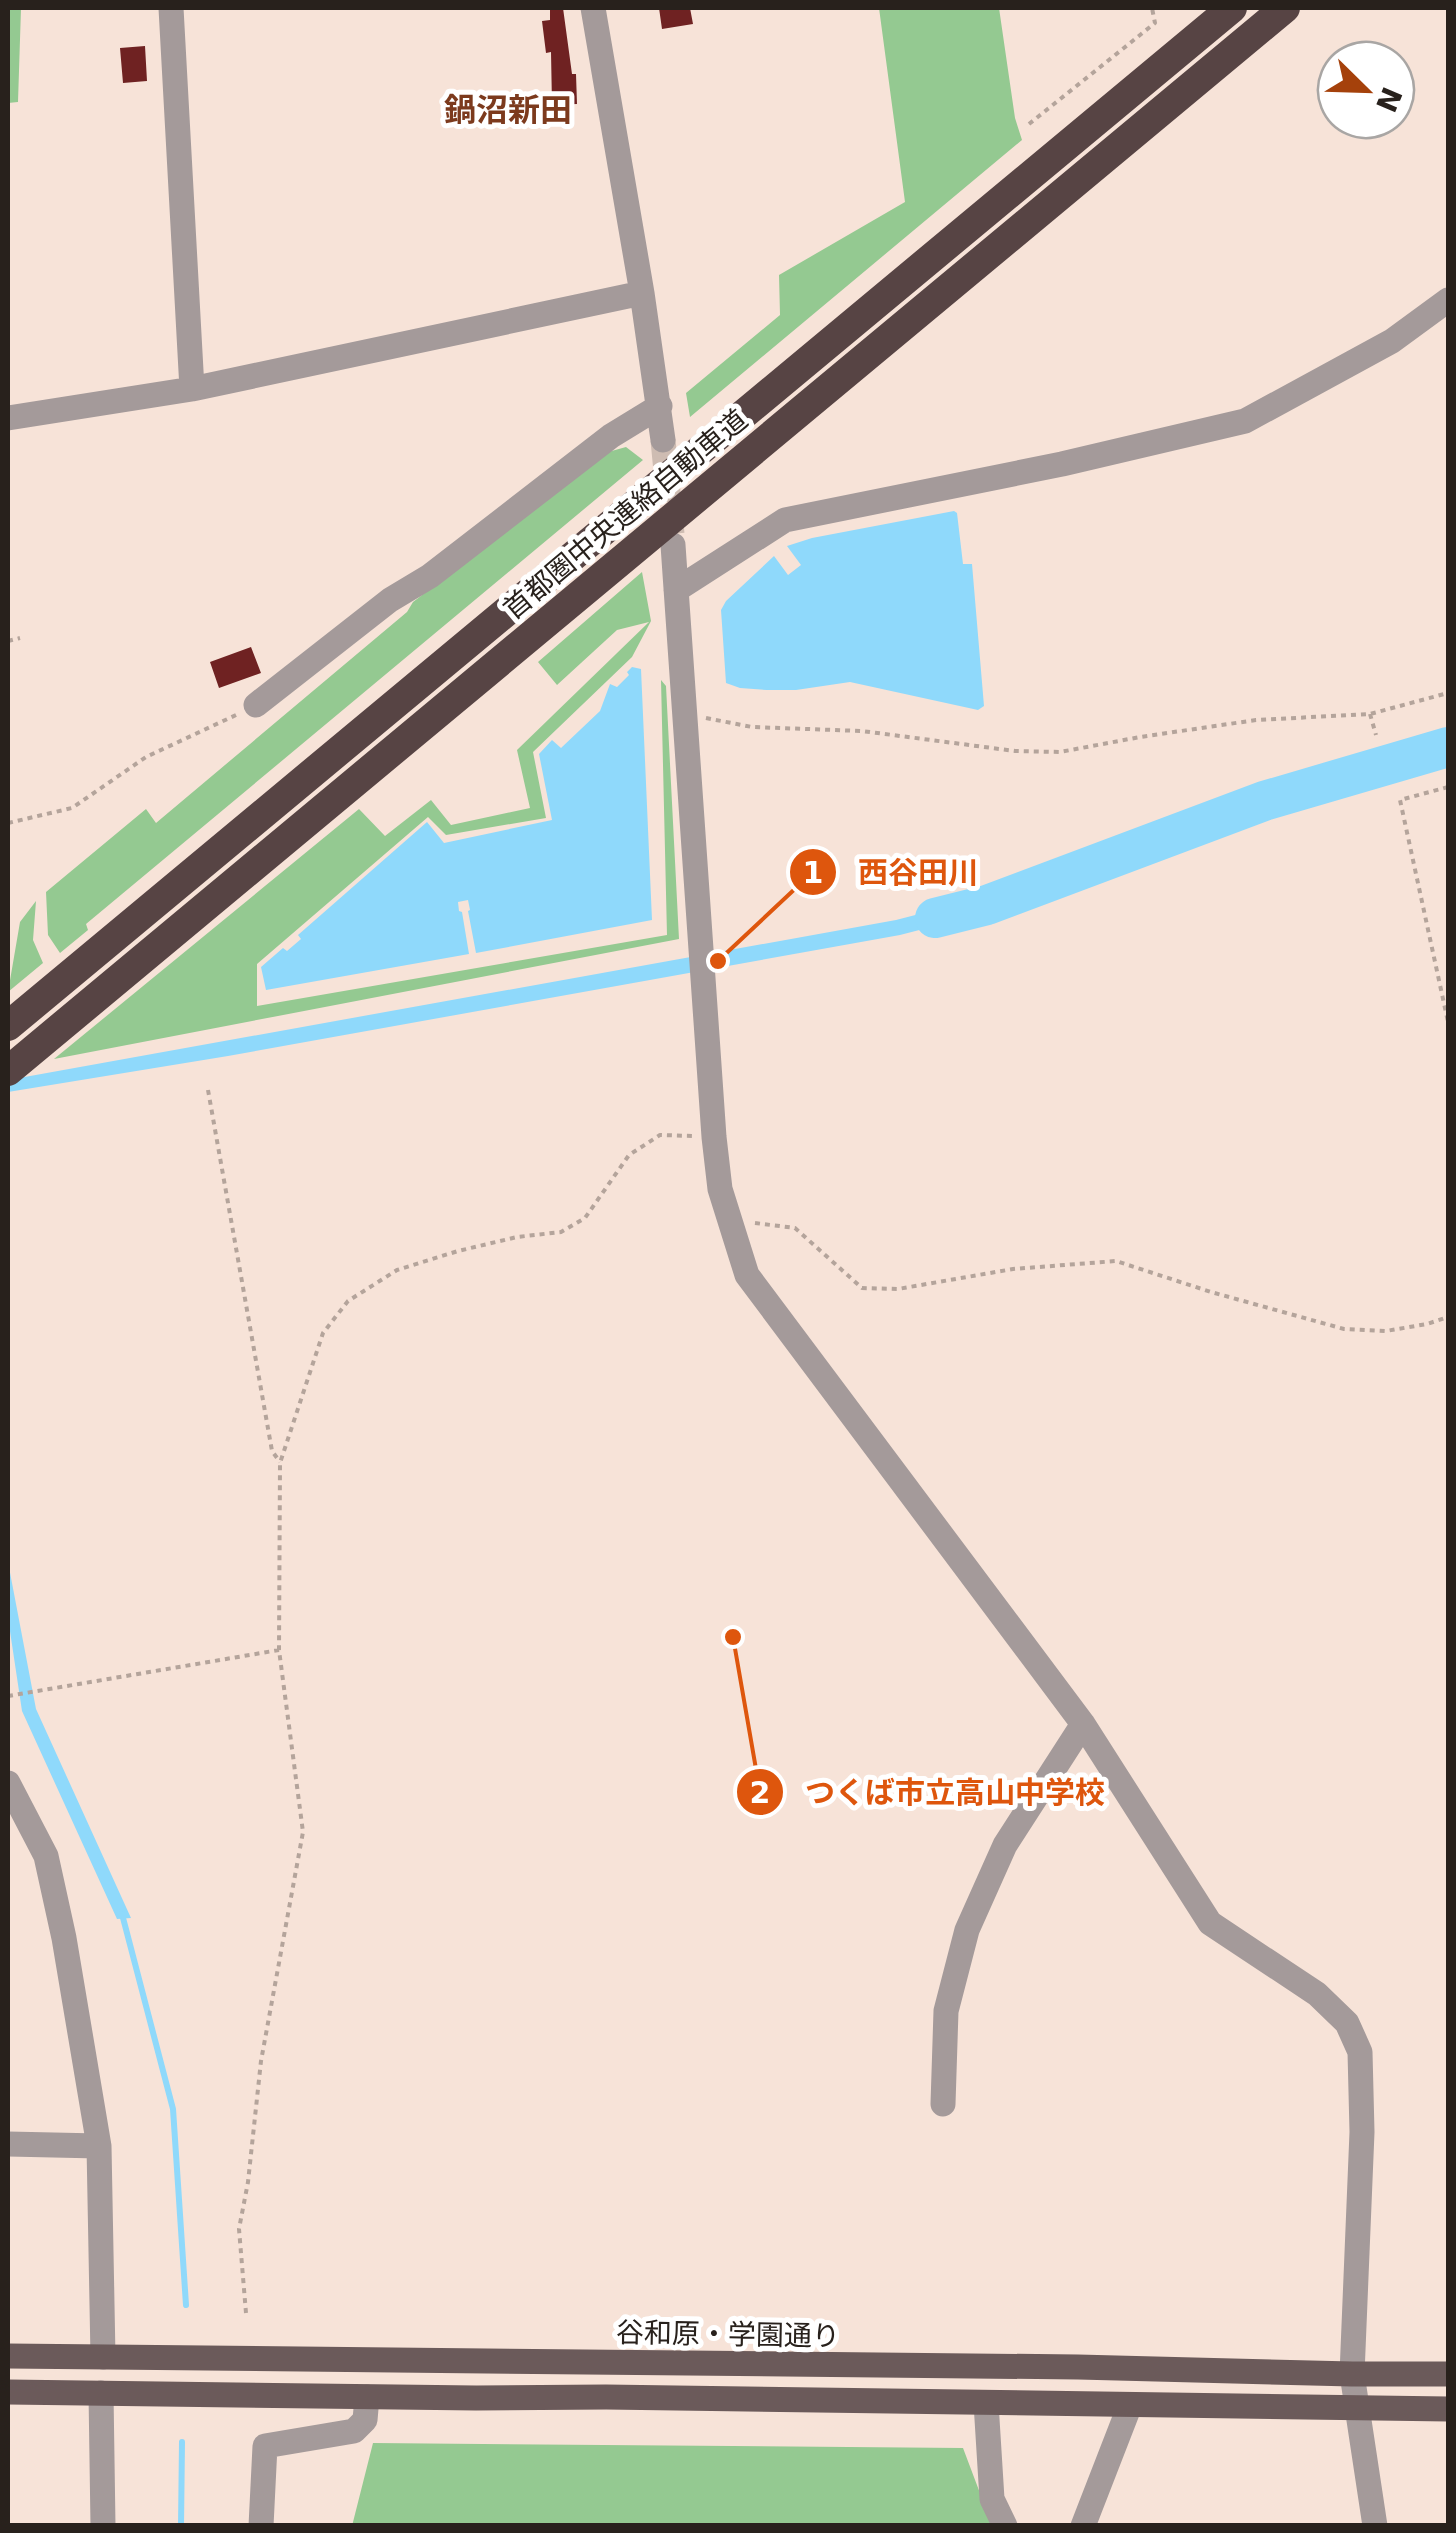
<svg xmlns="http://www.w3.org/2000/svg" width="1456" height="2533" font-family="'DejaVu Sans','Noto Sans JP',sans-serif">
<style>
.green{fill:#94c991}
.water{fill:#8fd9fb}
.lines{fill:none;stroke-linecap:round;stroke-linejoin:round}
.stream{stroke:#8fd9fb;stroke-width:6}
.river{stroke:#8fd9fb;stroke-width:40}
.building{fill:#6f2222}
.minor-tunnel{stroke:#cebcb2;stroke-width:25;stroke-dasharray:25 12;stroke-linecap:butt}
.path{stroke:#b4a49b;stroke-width:4;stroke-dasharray:5 5;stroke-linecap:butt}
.minor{stroke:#a49a9a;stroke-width:25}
.major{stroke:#6b5a5a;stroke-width:25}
.highway{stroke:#574444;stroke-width:30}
.labels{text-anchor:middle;stroke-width:10;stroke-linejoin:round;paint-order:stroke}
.street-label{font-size:28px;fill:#28211c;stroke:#fff}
.quarter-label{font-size:32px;font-weight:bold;fill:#7c3a1d;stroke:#fff}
.leader{fill:none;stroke:#de560d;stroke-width:4}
.callout-dot{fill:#de560d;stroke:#fff;stroke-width:4}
.mark-label{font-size:30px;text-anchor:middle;font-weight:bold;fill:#fff}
.callout-label{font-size:30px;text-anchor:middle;font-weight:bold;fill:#de560d;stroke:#fff;stroke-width:10;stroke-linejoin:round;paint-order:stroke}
</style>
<rect width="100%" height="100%" fill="#f7e3d8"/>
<path class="green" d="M8,8H21L18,102L8,103Z
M879,8H999L1015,118L1022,140L690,417L686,393L780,315L779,275L905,202Z
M626,447L643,460L86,924L88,930L60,953L48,935L46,892L146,809L156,823L407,612L413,602L608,452Z
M642,572L651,621L632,657L533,752L546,818L446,835L428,817L257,964V1006L667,935L661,680L666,686L679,939L54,1059L359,809L385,836L431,800L451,825L530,808L517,750L649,622L617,630L557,685L538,662Z
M36,901L33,940L43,963L8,992L20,922Z
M373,2443L963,2448L992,2525L352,2526Z"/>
<path class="water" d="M954,511L957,513L963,564H972L984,706L978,710L850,682L796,690H767L740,688L726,683L721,610L726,601L774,556L788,575L801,565L787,546L812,538Z
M632,667L641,669L652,920L476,953L468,911L470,910L468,900L458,902L459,911L462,912L469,954L266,990L261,967L283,948L287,951L301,939L298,935L427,822L444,843L552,820L539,754L552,740L561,748L600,711L610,684L617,687L629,675L627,672Z
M985,897L989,912L900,935L228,1056L8,1092V1080L896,920Z
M8,1562L36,1709L131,1918L117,1919L22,1711L8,1618Z"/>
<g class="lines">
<path class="stream" d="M122,1914L173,2109L186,2305
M181,2526L182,2442"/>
<path class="river" d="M935,918L987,905L1264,801L1448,747"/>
</g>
<path class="building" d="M550,8H563L572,74H576L577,104L552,105L551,52L546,53L542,21L550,20Z
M659,8H690L693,24L662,29Z
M145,46L147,81L123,83L120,48Z
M251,647L261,673L219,688L210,662Z"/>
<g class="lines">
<path class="minor-tunnel" d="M663,440L672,534"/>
<path class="path" d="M1029,124L1155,23L1152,8
M8,641L20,638
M1370,714L1376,735
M706,718L752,727L862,731L1015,751L1060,752L1140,737L1256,720L1370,714L1448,693
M1448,787L1400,800L1448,1022
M8,823L72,808L146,757L236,715
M208,1090L272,1451L280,1462
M755,1223L795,1228L862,1288L898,1289L1013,1269L1116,1261L1211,1292L1344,1329L1386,1331L1427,1324L1448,1317
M8,1696L279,1650
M246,2313L239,2229L248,2182L261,2061L303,1832L279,1650L280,1463L323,1333L348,1301L397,1270L458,1251L517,1237L561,1232L585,1218L629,1155L660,1135L692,1136"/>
<path class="minor" d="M171,8L192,389
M593,8L642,293L663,440
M8,418L192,389L642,293
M673,545L714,1137L720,1189L747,1275L1083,1724L1210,1923L1317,1994L1347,2023L1360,2052L1362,2132L1352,2374L1375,2526
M676,590L785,520L1062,464L1245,421L1392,341L1448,300
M256,705L390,600L430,576L611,436L660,406
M8,1783L46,1856L64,1938L99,2146L103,2357
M943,2104L946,2011L967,1930L1005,1845L1083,1724
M8,2144L99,2146
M101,2393L103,2526
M986,2403L992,2499L1005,2526
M261,2526L265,2446L354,2431L365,2420L367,2397
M1083,2526L1130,2405"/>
<path class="major" d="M8,2356L1078,2367L1352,2374H1448
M8,2392L476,2398L606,2397L1448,2409"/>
<path class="highway" d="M8,1026L1232,8
M8,1071L1285,8"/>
</g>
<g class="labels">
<g class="street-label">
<text transform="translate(625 514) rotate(-40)" y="10">首都圏中央連絡自動車道</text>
<text transform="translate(728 2334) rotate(1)" y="10">谷和原・学園通り</text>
</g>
<g class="quarter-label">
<text x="508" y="121">鍋沼新田</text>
</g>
</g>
<path class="leader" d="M718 961L813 872M733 1637L760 1792"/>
<g class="callout-dot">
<circle cx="718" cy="961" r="10"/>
<circle cx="733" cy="1637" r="10"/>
<circle cx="813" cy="872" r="25"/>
<circle cx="760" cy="1792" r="25"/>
</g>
<g class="mark-label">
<text x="813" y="883">1</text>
<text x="760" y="1803">2</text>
</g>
<g class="callout-label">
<text x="918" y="883">西谷田川</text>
<text x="955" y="1803">つくば市立高山中学校</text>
</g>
<rect width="1456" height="2533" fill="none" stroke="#28211c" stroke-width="20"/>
<g transform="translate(1366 90) rotate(113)"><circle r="48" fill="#ffffff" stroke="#a9a6a4" stroke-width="2.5"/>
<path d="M0-8L18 38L0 25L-18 38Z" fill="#a5410b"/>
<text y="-15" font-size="28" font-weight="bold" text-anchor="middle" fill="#28211c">N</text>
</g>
</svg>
